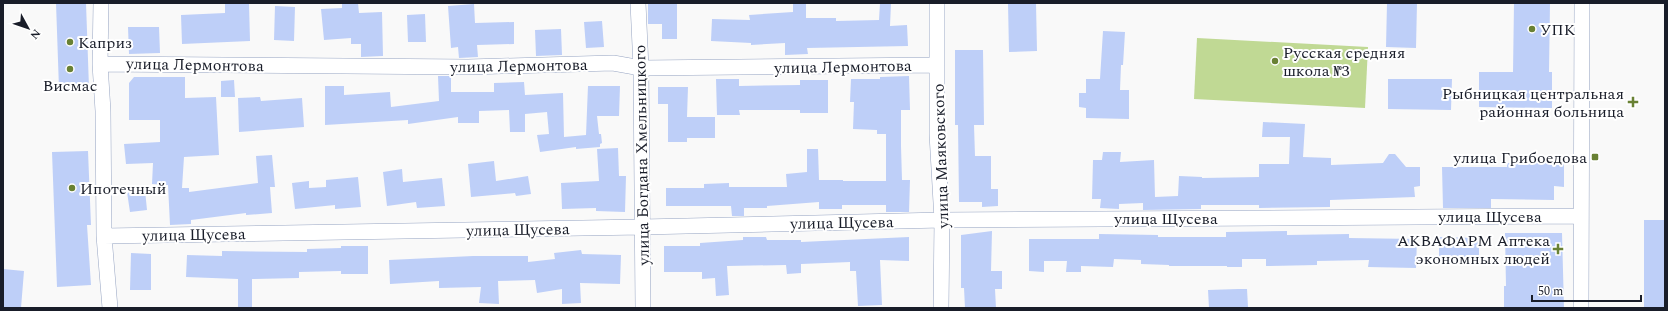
<svg xmlns="http://www.w3.org/2000/svg" width="1668" height="311" font-family="Spectral,serif">
<style>
.green{fill:#c0d994}
.building{fill:#becff8}
.lines{fill:none;stroke-linecap:round;stroke-linejoin:round}
.street-casing{stroke:#97a5c3;stroke-width:16}
.street{stroke:#fff;stroke-width:15}
.poi-dot{fill:#698134;stroke:#fff;stroke-width:1.5}
.labels{text-anchor:middle;stroke-width:4;stroke-linejoin:round;paint-order:stroke}
.poi-label{font-size:16px;fill:#191d29;stroke:#fff;text-anchor:start}
.street-label{font-size:16px;fill:#191d29;stroke:#fff}
</style>
<rect width="100%" height="100%" fill="#f9f9f9"/>
<path class="green" d="M1197,38L1368,47L1365,108L1194,99Z"/>
<path class="building" d="M56,3H86L89,88L59,89Z
M225,3H249L250,41L182,44L181,15L225,13Z
M342,3H358L359,13L382,12L383,56L361,57V44H351V38L324,40L321,9L342,8Z
M648,3H677V39H662V24H648Z
M793,3H806V18H836V21L879,20L880,3H891L890,26L907,25L908,46L807,48L808,54L785,55V43L751,45V43L711,41L712,19L750,20L749,15L793,12Z
M1008,3H1036L1037,51L1009,52Z
M1387,3H1417L1416,48L1386,47Z
M1514,3H1550L1549,72H1552V108L1479,107V72H1513Z
M474,4L475,23L514,22V44L477,45L478,57L459,58L458,47L451,48L448,6Z
M275,6L295,7L294,41L274,40Z
M425,14L426,42H408L407,15Z
M602,21L604,47L586,48L584,22Z
M128,27H159L160,53L129,54Z
M561,29L562,55L536,56L535,30Z
M1103,31L1125,32L1123,65H1121L1120,90H1129V119L1086,118V108L1079,107V93H1086V79H1100Z
M955,50H983L984,125H974L975,156H991V189H998V206L982,207V202H959L958,125H955Z
M438,76H451V92H494V83L524,82L525,95L563,93L564,137L586,135L588,86H620L619,116H597L599,134H601L602,143L600,144V147L576,149V147L540,152L537,135L549,134L547,112L525,114V132H510L509,110L479,111V123H458V117L408,124V120L325,125V86H344V95L390,92L391,107L439,101Z
M909,76L910,110H901V146L902,180H910L909,212H886V205H842V209H819V202L767,206V208H744V216H732L731,206H666V188H704V184L729,183V187H787L786,174L807,172V149H818L819,180H843V181H886V134H877V130L853,129L854,102H850L851,79H880V77Z
M134,77H185V98L216,97L219,155L184,157L182,188H189V192L258,183L256,156L272,155L275,187H270L272,213L246,215V213L191,220V224L170,225L168,185L152,184L153,163L126,164L124,144L160,142V120H129V83Z
M716,79H739V86L800,85V80H828V113H800V110H739L740,115H717Z
M1388,79H1452L1451,110L1388,109Z
M234,80L235,97H221V81Z
M658,87H688L687,117H715V138H687V142H668V104H658Z
M260,97L261,101L302,98L304,127L239,132L238,98Z
M1263,122L1305,124L1303,157L1331,158V165L1383,163L1389,154H1395L1406,167H1420V186L1414,187L1415,197L1330,200V207L1259,208V205H1201V209L1143,210V203L1119,204V209L1100,208L1101,199H1092L1093,160H1102L1103,152H1121L1120,162L1154,160L1155,197L1178,196L1179,176L1202,177V178L1259,177V164H1289L1290,137H1262Z
M618,148L619,176H626L625,212L596,211V208L562,209L561,183L599,181L597,149Z
M88,151L91,225H87L91,285L57,287L52,152Z
M494,161L496,181L528,176L531,194L516,196L515,193L471,197L468,164Z
M1507,163H1564V187L1554,186V200L1491,199V208H1443L1442,167H1507Z
M402,169L403,182L442,178L445,206L417,208L416,202L387,206L383,172Z
M358,177L361,207L335,209V205L295,209L292,183L309,181V188L326,187V180Z
M145,190L147,210L130,212L127,192Z
M1644,220H1665V308H1644Z
M992,231L991,271H1002V289H995L996,308H965L964,288H961V235Z
M1287,231V235L1349,234V238L1417,239L1416,268L1368,267L1369,260L1317,261V265L1266,266V259H1242V267H1227V266H1169V265L1141,264V260L1114,259L1113,267L1081,266V272H1066L1067,261H1044V272L1029,271V239H1099V234L1158,235V237H1226V232Z
M1505,233H1562L1564,308H1504V286H1506Z
M743,237H766L767,240H801V242L909,237V261L880,260L882,305L858,306L856,271H850V262L801,264V273L787,274L786,265L727,266L729,295L716,296L715,278L702,279V272H664V246H700V243L743,240Z
M1439,237L1479,238V262L1439,261Z
M341,246H368V274H341V271L299,272V278L252,279V307H238V279L186,277L187,255L222,256V251L307,252V249L341,248Z
M581,250L582,254L621,255L620,284L580,283L581,303L562,304V289L537,293L535,280L498,281L499,304L479,303L481,287L439,288V281L390,284L389,260L473,256H528V262L555,259L554,253Z
M131,253L151,254V290H130Z
M3,269L24,271L21,308H3Z
M1238,289H1247L1248,307L1209,308L1208,290Z"/>
<g class="lines">
<g class="street-casing">
<path id="street" d="M101,3L100,64L103,111L104,236L110,308
M638,3L641,68L643,308
M937,3V134L942,220L941,308
M100,64L468,67L613,63L641,68L937,65
M104,236L642,227L942,220L1580,216
M1581,308L1582,3"/>
</g>
<use href="#street" class="street"/>
</g>
<g class="poi-dot">
<circle cx="1532" cy="29" r="4"/>
<circle cx="70" cy="42" r="4"/>
<circle cx="1275" cy="61" r="4"/>
<circle cx="70" cy="69" r="4"/>
<path d="M1631 96h4v4h4v4h-4v4h-4v-4h-4v-4h4z"/>
<rect x="1591" y="153" width="8" height="8" rx="2"/>
<circle cx="72" cy="188" r="4"/>
<path d="M1556 243h4v4h4v4h-4v4h-4v-4h-4v-4h4z"/>
</g>
<g class="labels">
<g class="poi-label">
<text x="1540" y="35">УПК</text>
<text x="78" y="48">Каприз</text>
<text x="1283" y="58">Русская средняя<tspan x="1283" dy="18">школа №3</tspan></text>
<text x="70" y="91" text-anchor="middle">Висмас</text>
<text x="1624" y="99" text-anchor="end">Рыбницкая центральная<tspan x="1624" dy="18">районная больница</tspan></text>
<text x="1587" y="163" text-anchor="end">улица Грибоедова</text>
<text x="80" y="194">Ипотечный</text>
<text x="1550" y="246" text-anchor="end">АКВАФАРМ Аптека<tspan x="1550" dy="18">экономных людей</tspan></text>
</g>
<g class="street-label">
<text transform="translate(195 64) rotate(1)" y="6">улица Лермонтова</text>
<text transform="translate(519 65) rotate(-1)" y="6">улица Лермонтова</text>
<text transform="translate(843 66) rotate(-1)" y="6">улица Лермонтова</text>
<text transform="translate(641 155) rotate(-91)" y="6">улица Богдана Хмельницкого</text>
<text transform="translate(940 156) rotate(-92)" y="6">улица Маяковского</text>
<text x="1490" y="222">улица Щусева</text>
<text x="1166" y="224">улица Щусева</text>
<text transform="translate(842 222) rotate(-1)" y="6">улица Щусева</text>
<text transform="translate(518 229) rotate(-1)" y="6">улица Щусева</text>
<text transform="translate(194 234) rotate(-1)" y="6">улица Щусева</text>
</g>
</g>
<rect width="1668" height="311" fill="none" stroke="#191d29" stroke-width="8"/>
<g transform="translate(28 28) rotate(130)" stroke="#ffffff" stroke-width="3" paint-order="stroke">
<path d="M0-3L7 15L0 10L-7 15Z" fill="#191d29"/>
<text y="-6" font-size="11" font-weight="bold" text-anchor="middle" fill="#191d29">N</text>
</g>
<path d="M1532 295v6h109v-6" fill="none" stroke="#191d29" stroke-width="2"/>
<text x="1538" y="295" font-size="12" fill="#191d29" stroke="#ffffff" stroke-width="3" paint-order="stroke">50 m</text>
</svg>
